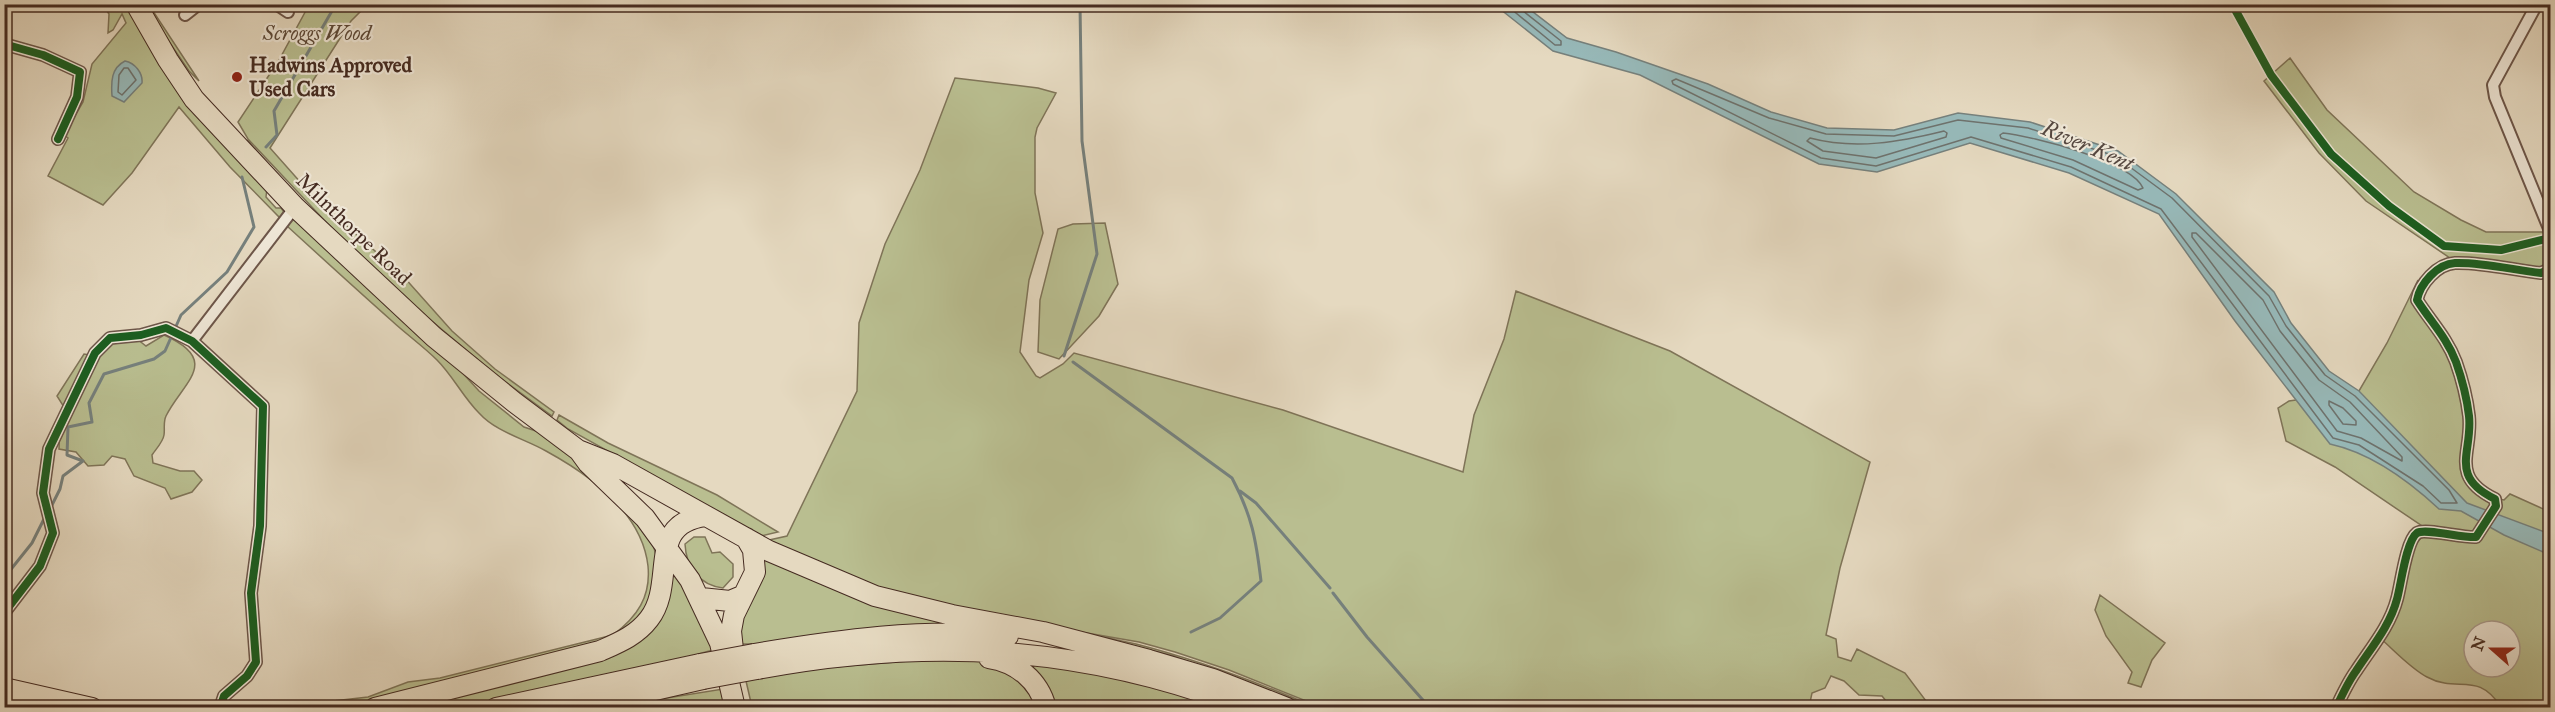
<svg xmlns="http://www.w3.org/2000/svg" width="2555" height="712" font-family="'IM FELL Great Primer',serif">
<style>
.green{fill:#b9be90;stroke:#7f7458;stroke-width:1.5;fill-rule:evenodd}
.water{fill:#97b9b9;stroke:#76807c;stroke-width:1.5}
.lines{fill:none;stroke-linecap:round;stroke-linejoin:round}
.shore{stroke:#6e726d;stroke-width:1.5}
.stream{stroke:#76807c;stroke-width:3}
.street-casing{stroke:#6d5649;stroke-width:14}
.highway-casing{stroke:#452b21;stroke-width:22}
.street{stroke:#eee6d6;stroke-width:10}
.highway{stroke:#e5d9c0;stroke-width:20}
.highway-bridge-casing{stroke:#452b21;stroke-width:22;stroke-linecap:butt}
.highway-bridge{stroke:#e5d9c0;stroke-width:20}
.cycleway-casing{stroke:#eee6d6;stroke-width:11}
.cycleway{stroke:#1b5e20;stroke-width:8}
.poi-dot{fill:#8f2418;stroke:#eee6d6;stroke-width:2}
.labels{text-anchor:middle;stroke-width:4.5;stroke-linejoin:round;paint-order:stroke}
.park-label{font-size:21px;font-style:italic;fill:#5c4837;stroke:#eee6d6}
.poi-label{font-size:21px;font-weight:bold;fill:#452b21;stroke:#eee6d6;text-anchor:start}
.street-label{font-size:21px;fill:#452b21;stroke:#eee6d6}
.water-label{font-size:22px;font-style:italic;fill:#55473f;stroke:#eee6d6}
</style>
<rect width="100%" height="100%" fill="#e5d9c0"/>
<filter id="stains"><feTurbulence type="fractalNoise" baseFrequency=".00333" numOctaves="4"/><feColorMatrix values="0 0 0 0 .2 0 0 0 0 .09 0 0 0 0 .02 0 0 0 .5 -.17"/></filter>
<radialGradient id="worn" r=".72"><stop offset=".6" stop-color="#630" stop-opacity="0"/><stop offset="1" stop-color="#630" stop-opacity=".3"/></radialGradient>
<path class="green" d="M103,5H129L267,188L266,197L276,208H281L284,212L280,218L230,167L179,107L132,173L103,205L48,176L68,138L64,135L83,102L92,64L126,23L122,14L113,30L108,33L109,14Z
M144,5H149L199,81L189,71Z
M309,5H367L351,21L270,148L310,193L403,276L452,331L495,369L554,412L552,416L496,375L420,311L478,365L318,221L248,144L247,140L297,196L341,238L248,139L238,122L279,60Z
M2290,58L2327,110L2414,192L2461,220L2486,232H2550C2550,245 2555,262 2542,269L2450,258L2366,201L2319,153L2264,81Z
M955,78L1038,88L1056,93L1037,128L1035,137V193L1043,233L1029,280L1020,352L1036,376L1040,378L1063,364L1074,353L1283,410L1463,472L1474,415L1504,339L1516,291L1670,351L1870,462L1840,568L1826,635L1836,639L1838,657L1851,661L1857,649L1905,673L1926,701L1941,707H1891L1882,696L1859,695L1844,681L1831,676L1825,688L1812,693L1809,707H1321L1229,670L1175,652L1139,642L1006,619L863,584L769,540L787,536L857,391L859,323L885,244L920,170Z
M294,219L458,368L479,391L524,427L542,433L575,458L645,530L654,548L659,567L651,606L619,639L389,699L347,707H324L325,702L368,697L408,682L440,678L613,635C637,617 651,597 648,566C642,513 590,475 546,451C525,439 496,432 479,413C463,397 453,376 437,360C423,346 406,334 392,321C357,290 322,258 287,226V222Z
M1105,223L1118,284L1099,316L1059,359L1038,352L1040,300L1058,229L1073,224Z
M2418,280L2417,300L2456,364L2469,418L2467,474L2489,497L2504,500L2510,494L2550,512V707H2501C2477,670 2458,694 2427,677C2410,668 2394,650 2380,638L2408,553L2428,530L2335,467L2286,441L2278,408L2289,401L2359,391L2387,343ZM2474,631H2510V667H2474Z
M164,335C223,361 182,383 166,416C163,422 165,429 164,435C163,442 156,449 152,455L153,463L180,471H194L202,480L192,492L171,499L165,488L134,476L125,459L112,456L104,465L88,466L76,452L59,449L60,419L64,407L57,396L84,354L97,356L111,344L137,339L146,346Z
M559,415L608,443L717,495L778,532L761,536L568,429L557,420Z
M694,537H705L712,553L720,552L733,564V577L723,588C699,585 686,567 685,544Z
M761,557L963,625L753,648L752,644H738L737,634Z
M672,570L687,591L713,650L698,654L699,659L501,702L465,708H399L630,642Z
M870,588L1136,644C1198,660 1257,682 1315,707L1173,656L1135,646L918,604Z
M2100,595L2165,643L2152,660L2141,687L2128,683L2132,672L2106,636L2095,610Z
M1018,658L1101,671L1229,707H1057L1040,680Z
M921,660C941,660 997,657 1012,671C1023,680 1032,696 1041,707H752L746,681L758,673Z
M723,689L728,707L604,708Z"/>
<path class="water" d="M1495,5H1524L1567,38L1616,52L1708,84L1771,112L1827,128L1894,130L1958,113L2030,122L2118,151L2176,194L2274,292L2291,323L2329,371L2359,391L2467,503L2550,534V555L2504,535L2461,511L2439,509C2409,481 2371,453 2330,444L2235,321L2159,214L2069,173L1970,143L1877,172L1819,164L1640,75L1553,51Z
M125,61C135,63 143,73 142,83L124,102L112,96C111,82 111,68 125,61Z"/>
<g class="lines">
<path class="shore" d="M1505,4L1555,45H1561V41L1523,11L1521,4
M124,68H128L136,80L122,95L118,92L119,75Z
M1676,79L1769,118L1826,134L1894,136L1958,120L2028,128L2115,156L2172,198L2269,296L2286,326L2325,375L2355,396L2449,490L2457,503H2441L2423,486L2359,445L2333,438L2161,209L2071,167L1971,137L1876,166L1821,158L1673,84L1672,81Z
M1944,131L1947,133L1946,137L1876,158L1823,151L1807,141L1810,138C1855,150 1900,142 1944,131Z
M2003,133C2032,136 2131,161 2143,188L2138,190L2073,160L2001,138L2000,135Z
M2192,233H2196L2263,300L2280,331L2319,380L2350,402L2402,457V461L2361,438L2337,431L2192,237Z
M2329,401L2343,408L2356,421V425L2343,424L2329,405Z"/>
<path class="stream" d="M266,147L277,135L274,111L336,4
M1064,356L1097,254L1082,141L1080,4
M1073,362L1232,478C1252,516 1256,539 1261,581L1220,618L1191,632
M1240,491L1256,503L1330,588
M50,509L60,489L63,476L83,461L67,455L68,427L92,422L89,403L104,374L154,359L165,351L181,315L227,272L254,227L242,177
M4,578L32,543L45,517
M1333,593L1367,637L1430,708"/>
<g class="street-casing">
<path id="street" d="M276,4L288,12
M2537,4L2493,85L2495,97L2550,231
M185,15L199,4
M4,44L43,55L80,72L77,97L58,139
M192,341L295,207
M4,613L40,566L53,533L43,493L49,449L95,353L110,338L141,335L166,328L192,341L263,406L260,526L251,593L256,662L247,676L224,696L220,708
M2336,708C2342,695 2348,682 2356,671C2371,648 2390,626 2397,599C2401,585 2406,541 2417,533C2425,528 2462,538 2476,537L2496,506L2495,499C2448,476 2473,452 2469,416C2467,399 2462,379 2456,362C2447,338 2431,322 2417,300C2420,284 2437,264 2455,263C2483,262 2513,270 2541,273L2550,269"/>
</g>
<g class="highway-casing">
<path id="highway" d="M136,4L168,60L194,99L295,207L434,337L514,402L578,450L613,464L769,551L875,596L952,615L1043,632L1149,660L1213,679L1287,708
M580,452L588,463L645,518L690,580L720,643L735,708
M701,598L730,601L742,596
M754,654C838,640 923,628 1008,636
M989,658C1016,662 1039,680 1046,708
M734,659L731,631L734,615L755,572L753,550L746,538
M757,669C927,637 1084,645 1246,708
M4,688L92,708
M4,703L24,708
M375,708L600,651C618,643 636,636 649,619C677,583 645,524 705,516
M496,708L700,664
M576,708L703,679"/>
</g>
<use href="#street" class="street"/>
<use href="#highway" class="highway"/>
<g class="highway-bridge-casing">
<path id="highway-bridge" d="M700,664L754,654
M703,679L757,669"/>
</g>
<use href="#highway-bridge" class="highway-bridge"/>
<g class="cycleway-casing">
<path id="cycleway" d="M2232,4L2271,75L2331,154L2389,206L2444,246L2501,250L2550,238
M4,44L43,55L80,72L77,97L58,139
M4,613L40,566L53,533L43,493L49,449L95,353L110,338L141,335L166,328L192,341L263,406L260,526L251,593L256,662L247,676L224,696L220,708
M2336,708C2342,695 2348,682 2356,671C2371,648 2390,626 2397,599C2401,585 2406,541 2417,533C2425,528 2462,538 2476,537L2496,506L2495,499C2448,476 2473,452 2469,416C2467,399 2462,379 2456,362C2447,338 2431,322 2417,300C2420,284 2437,264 2455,263C2483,262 2513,270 2541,273L2550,269"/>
</g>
<use href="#cycleway" class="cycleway"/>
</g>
<circle class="poi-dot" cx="237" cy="77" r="6"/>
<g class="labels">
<g class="park-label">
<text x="317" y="40">Scroggs Wood</text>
</g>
<g class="poi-label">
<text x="249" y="72">Hadwins Approved<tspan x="249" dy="24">Used Cars</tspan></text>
</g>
<g class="street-label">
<text transform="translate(354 229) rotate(44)" y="7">Milnthorpe Road</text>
</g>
<g class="water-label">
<text transform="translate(2088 145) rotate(23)" y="8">River Kent</text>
</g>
</g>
<rect width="2555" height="712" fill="none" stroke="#e5d9c0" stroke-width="24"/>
<rect x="6" y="6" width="2543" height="700" fill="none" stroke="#452b21" stroke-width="3"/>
<rect x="12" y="12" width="2531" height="688" fill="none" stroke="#452b21" stroke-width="1.5"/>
<g transform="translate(2492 649) rotate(291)"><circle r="28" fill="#eee6d6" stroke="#aa9b8e" stroke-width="1.5"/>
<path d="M0-4.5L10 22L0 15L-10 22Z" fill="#8f2418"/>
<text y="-9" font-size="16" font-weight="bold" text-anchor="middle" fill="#452b21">N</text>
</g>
<rect width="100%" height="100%" filter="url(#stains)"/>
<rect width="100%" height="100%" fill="url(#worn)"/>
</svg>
